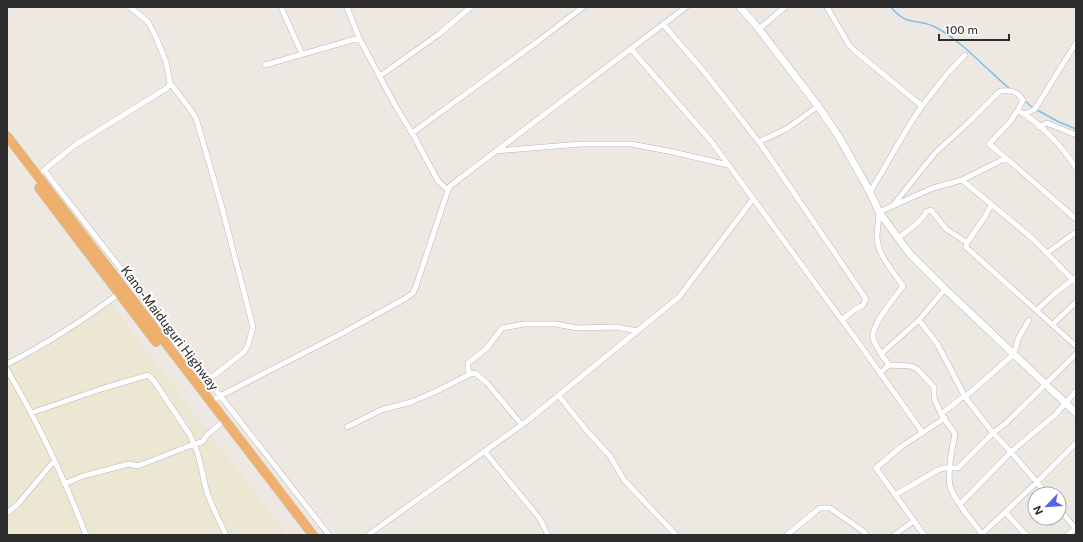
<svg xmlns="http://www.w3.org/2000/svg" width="1083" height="542" font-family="'Public Sans',sans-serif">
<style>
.education{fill:#ece7d3}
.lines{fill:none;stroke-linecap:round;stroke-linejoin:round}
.stream{stroke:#81c0e3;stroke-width:1.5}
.street-casing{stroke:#b5b6bf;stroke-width:6}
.secondary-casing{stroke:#b5b6bf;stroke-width:8}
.highway-casing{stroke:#c8c8c8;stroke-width:10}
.street{stroke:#fff;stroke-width:5}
.secondary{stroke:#fff;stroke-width:7}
.highway{stroke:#eeb06c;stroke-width:9}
.labels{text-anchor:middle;stroke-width:4;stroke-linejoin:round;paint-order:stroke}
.street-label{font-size:13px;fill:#2d2d2d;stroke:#fff}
</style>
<rect width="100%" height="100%" fill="#ede9e2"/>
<path class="education" d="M111,304L287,535H7V367L31,356Z"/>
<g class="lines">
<path class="stream" d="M891,7C907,28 919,17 937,28C963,42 987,70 1010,89
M1024,100L1033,108
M1037,110L1059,122L1076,129"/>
<g class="street-casing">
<path id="street" d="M130,7L148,22L156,37L166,62L170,83L187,105L196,118L221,204L253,327L248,345L244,352L208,380
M281,7L302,54
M347,7L359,38L395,105L415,138L438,181L448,190
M827,7L849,45L855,51L922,106C903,133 888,163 870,192
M663,24L706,74L762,146L866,299L863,305L854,310L842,320
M759,29L785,7
M631,49L711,141L858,342L923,433
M265,65L359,38
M380,76L439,34L471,7
M922,106L947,74L965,55
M1025,114L1035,109L1076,43
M1039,127L1047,123L1076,135
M412,133L537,42L583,7
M759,142L788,128L818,106
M496,151L581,144H631L673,152L728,165
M1076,168C1063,147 1040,123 1018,110L1010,122L989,144L1006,158L1076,219
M45,170L50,178L329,535
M43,171L75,145L167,88L170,83
M962,180L1033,239L1076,283
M894,204L935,153L970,121L1000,91C1011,90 1016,90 1023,100L1018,110
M898,238C907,231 922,222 926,212L931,210L946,229L966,242L967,243L966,247L1076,346
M967,243L986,215L991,205
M1047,253L1076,232
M1037,310L1053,295L1076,277
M919,320L938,345L965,397L993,433L1011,452L1047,494
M1053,324L1076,302
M1013,353L1016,348L1018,339L1029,320
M881,354L919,320L945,289
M7,364C47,344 85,319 121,292
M7,370C38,422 64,478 86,535
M880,373L889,365
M470,374L468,369V363L487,348L502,328L524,324H555L577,328L617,327L637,331
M559,396L587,431L610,456L624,480L676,535
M210,402L220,396L337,336L406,298L413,293L416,286L448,190L450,186L686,7
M31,413L101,389L148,375L154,381L190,435L194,444L138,466L129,464L83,476L64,484
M941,414L963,397H965L1014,354
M220,424L207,435L202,442L194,444C202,460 202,479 208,495C213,509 220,522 226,535
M347,427L381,410L411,402L437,391L470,374L475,373L487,383L522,425
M485,452L540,519L548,535
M895,495L938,470L943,468H958L993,433L1005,424L1076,354
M960,504L1011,452L1055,415L1076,391
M1059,509L1076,529
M1005,512L1026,535
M7,513L18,504L54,461
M982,534L1037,482L1076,443
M368,535L527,421L679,297L753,199
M787,535L816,511L820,508H830L863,531L866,535
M894,535L914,521
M924,535L876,468L902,446L945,418
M983,535C974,523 954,501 950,486C947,472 952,448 955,434L941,414L934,398V387L917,369L911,366L889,365C883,357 876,348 873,338C870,326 896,296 903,286C893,271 878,256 877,237C877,229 879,220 879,212L933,188L962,180L1006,158
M1068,535L1076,528"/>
</g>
<g class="secondary-casing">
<path id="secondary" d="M740,7L759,29L818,106L839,137L870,192L879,212L910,254L945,289L1076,413"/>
</g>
<g class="highway-casing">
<path id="highway" d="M7,136L313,535
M39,188L156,342"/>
</g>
<use href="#street" class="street"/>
<use href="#secondary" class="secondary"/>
<use href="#highway" class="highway"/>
</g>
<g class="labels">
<g class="street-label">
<text transform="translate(170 328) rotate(53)" y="5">Kano-Maiduguri Highway</text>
</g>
</g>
<rect width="1083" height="542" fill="none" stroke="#2d2d2d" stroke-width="16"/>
<g transform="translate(1047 506) rotate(245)"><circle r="19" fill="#ffffff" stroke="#ababab"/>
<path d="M0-3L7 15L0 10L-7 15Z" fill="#5463e8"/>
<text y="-6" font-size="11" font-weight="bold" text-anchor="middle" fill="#2d2d2d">N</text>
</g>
<path d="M939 34v6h70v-6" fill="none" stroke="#2d2d2d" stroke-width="2"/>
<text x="945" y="34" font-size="12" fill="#2d2d2d" stroke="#ffffff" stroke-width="3" paint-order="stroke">100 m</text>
</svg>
